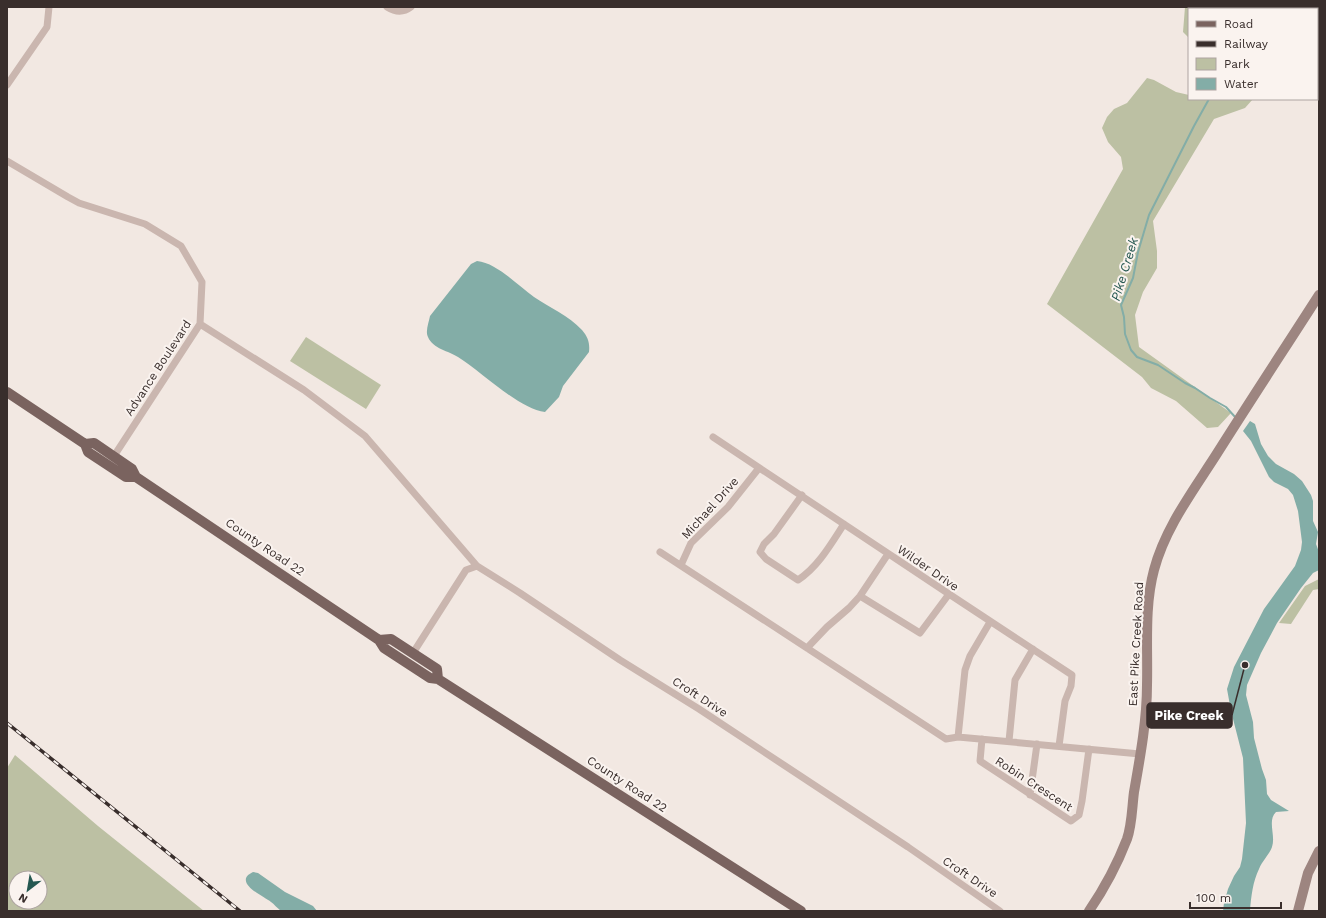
<svg xmlns="http://www.w3.org/2000/svg" width="1326" height="918" font-family="'Work Sans',sans-serif">
<style>
.green{fill:#bcc0a3;fill-rule:evenodd}
.water{fill:#83ada7}
.lines{fill:none;stroke-linecap:round;stroke-linejoin:round}
.stream{stroke:#83ada7;stroke-width:2}
.street{stroke:#cab6af;stroke-width:7}
.secondary{stroke:#9d8580;stroke-width:10}
.primary{stroke:#7a635f;stroke-width:10}
.rail-casing{stroke:#392e2c;stroke-width:3.5}
.rail{stroke:#faf3ef;stroke-width:2;stroke-dasharray:6;stroke-linecap:butt}
.labels{text-anchor:middle;stroke-width:4;stroke-linejoin:round;paint-order:stroke}
.street-label{font-size:12px;fill:#392e2c;stroke:#faf3ef}
.water-label{font-size:13px;font-style:italic;fill:#255851;stroke:#faf3ef}
.leader{fill:none;stroke:#392e2c;stroke-width:1.5}
.callout-dot{fill:#392e2c;stroke:#faf3ef;stroke-width:1.5}
.callout{fill:#392e2c;stroke:#392e2c;stroke-width:1.5}
.callout-label{font-size:13px;text-anchor:middle;font-weight:bold;fill:#fff}
</style>
<rect width="100%" height="100%" fill="#f2e8e2"/>
<path class="green" d="M1185,7H1266V9H1189V38L1183,32Z
M1147,78L1154,80L1176,92L1189,95V99H1253L1245,108L1214,119L1153,221L1157,251V268L1143,292L1135,315L1139,347L1231,413L1218,427L1207,428L1176,401L1151,388L1142,377L1047,304L1123,169L1121,157L1108,142L1102,128L1107,117L1114,109L1127,103Z
M306,337L381,385L366,409L290,361Z
M1319,579V589L1313,590L1291,624L1279,623L1305,586Z
M15,755L98,826L204,911H7V768ZM16,878H40V902H16Z"/>
<path class="water" d="M477,261C497,263 517,285 534,297C549,307 569,316 582,330C588,337 590,343 589,352L563,386L559,397L545,412C519,409 482,372 458,357C449,351 433,349 428,337C425,331 429,322 430,316L471,264Z
M1250,421L1255,424L1261,444L1268,456L1276,464L1294,474L1302,481L1311,495L1313,501V521L1318,532L1316,544L1319,552V570L1313,573L1301,588L1277,623L1261,653L1247,685L1246,695L1253,722L1254,738L1262,769L1266,780L1267,794L1271,800L1289,811L1276,812C1267,821 1276,835 1272,847C1269,855 1262,861 1259,869C1253,881 1251,897 1250,911H1223L1224,903L1228,889L1234,876L1240,867L1242,859L1246,823L1243,758L1231,711L1227,689L1234,667L1264,609L1295,566L1301,550L1302,542L1298,511L1293,495L1288,489L1274,482L1269,477L1251,441L1243,431Z
M253,872L258,873L285,892L313,906L317,911H281C277,908 274,904 271,902C263,896 232,882 253,872Z"/>
<g class="lines">
<path class="stream" d="M1255,9V7
M1209,99L1194,126L1149,215L1138,252L1133,278L1121,305L1124,317L1125,334L1131,350L1137,357L1158,365L1185,383L1195,388L1210,398L1226,407L1236,418"/>
<path class="street" d="M387,7C395,12 403,13 411,7
M7,85L47,27L49,7
M7,161L68,197L79,203L145,224L181,246L202,282L200,324L114,456
M200,324L304,390L365,436L477,566
M713,437L949,594L1072,675L1071,686L1065,701L1059,746
M802,495L774,534L764,544L760,552L766,559L798,580C818,567 831,544 844,524
M660,552L946,739L958,737L1140,754
M681,565L691,543L728,507L759,468
M860,596L920,633L949,594
M807,648L827,627L849,608L860,596L888,554
M413,653L466,570L477,566L520,593L620,660L699,709L908,847L1000,911
M958,737L965,670L970,656L990,622
M982,739L980,761L1071,821L1079,815L1082,801L1089,749
M1009,741L1015,680L1033,649
M1030,795L1037,744"/>
<path class="secondary" d="M1089,911C1104,889 1117,865 1127,839C1132,825 1132,807 1134,792C1140,758 1147,720 1147,685C1148,647 1144,607 1154,570C1165,528 1193,491 1216,455C1250,401 1285,348 1319,295
M1298,911L1308,873L1319,851"/>
<path class="primary" d="M7,392L85,444L88,452L126,477H136
M85,444L94,443L132,469L136,477L379,640L384,648L430,678L438,679L801,911
M379,640L391,639L437,669L438,679"/>
<g class="rail-casing">
<path id="rail" d="M7,723L240,911"/>
</g>
<use href="#rail" class="rail"/>
</g>
<g class="labels">
<g class="street-label">
<text transform="translate(158 368) rotate(-57)" y="4">Advance Boulevard</text>
<text transform="translate(710 508) rotate(-48)" y="4">Michael Drive</text>
<text transform="translate(265 547) rotate(34)" y="4">County Road 22</text>
<text transform="translate(928 568) rotate(34)" y="4">Wilder Drive</text>
<text transform="translate(1136 644) rotate(-87)" y="4">East Pike Creek Road</text>
<text transform="translate(700 697) rotate(33)" y="4">Croft Drive</text>
<text transform="translate(627 784) rotate(33)" y="4">County Road 22</text>
<text transform="translate(1034 784) rotate(33)" y="4">Robin Crescent</text>
<text transform="translate(970 877) rotate(34)" y="4">Croft Drive</text>
</g>
<g class="water-label">
<text transform="translate(1124 269) rotate(-73)" y="5">Pike Creek</text>
</g>
</g>
<path class="leader" d="M1245 665L1232 715"/>
<circle class="callout-dot" cx="1245" cy="665" r="4"/>
<rect class="callout" x="1147" y="703" width="85" height="25" rx="4"/>
<g class="callout-label">
<text x="1189" y="720">Pike Creek</text>
</g>
<rect width="1326" height="918" fill="none" stroke="#392e2c" stroke-width="16"/>
<rect x="1188" y="8" width="130" height="92" fill="#faf3ef" stroke="#ada4a1"/>
<rect x="1196" y="21" width="20" height="6" fill="#7a635f" stroke="#ada4a1"/>
<text x="1224" y="28" font-size="12" fill="#392e2c">Road</text>
<rect x="1196" y="41" width="20" height="6" fill="#392e2c" stroke="#ada4a1"/>
<text x="1224" y="48" font-size="12" fill="#392e2c">Railway</text>
<rect x="1196" y="58" width="20" height="12" fill="#bcc0a3" stroke="#ada4a1"/>
<text x="1224" y="68" font-size="12" fill="#392e2c">Park</text>
<rect x="1196" y="78" width="20" height="12" fill="#83ada7" stroke="#ada4a1"/>
<text x="1224" y="88" font-size="12" fill="#392e2c">Water</text>
<g transform="translate(28 890) rotate(211)"><circle r="19" fill="#faf3ef" stroke="#ada4a1"/>
<path d="M0-3L7 15L0 10L-7 15Z" fill="#255851"/>
<text y="-6" font-size="11" font-weight="bold" text-anchor="middle" fill="#392e2c">N</text>
</g>
<path d="M1190 902v6h91v-6" fill="none" stroke="#392e2c" stroke-width="2"/>
<text x="1196" y="902" font-size="12" fill="#392e2c" stroke="#faf3ef" stroke-width="3" paint-order="stroke">100 m</text>
</svg>
